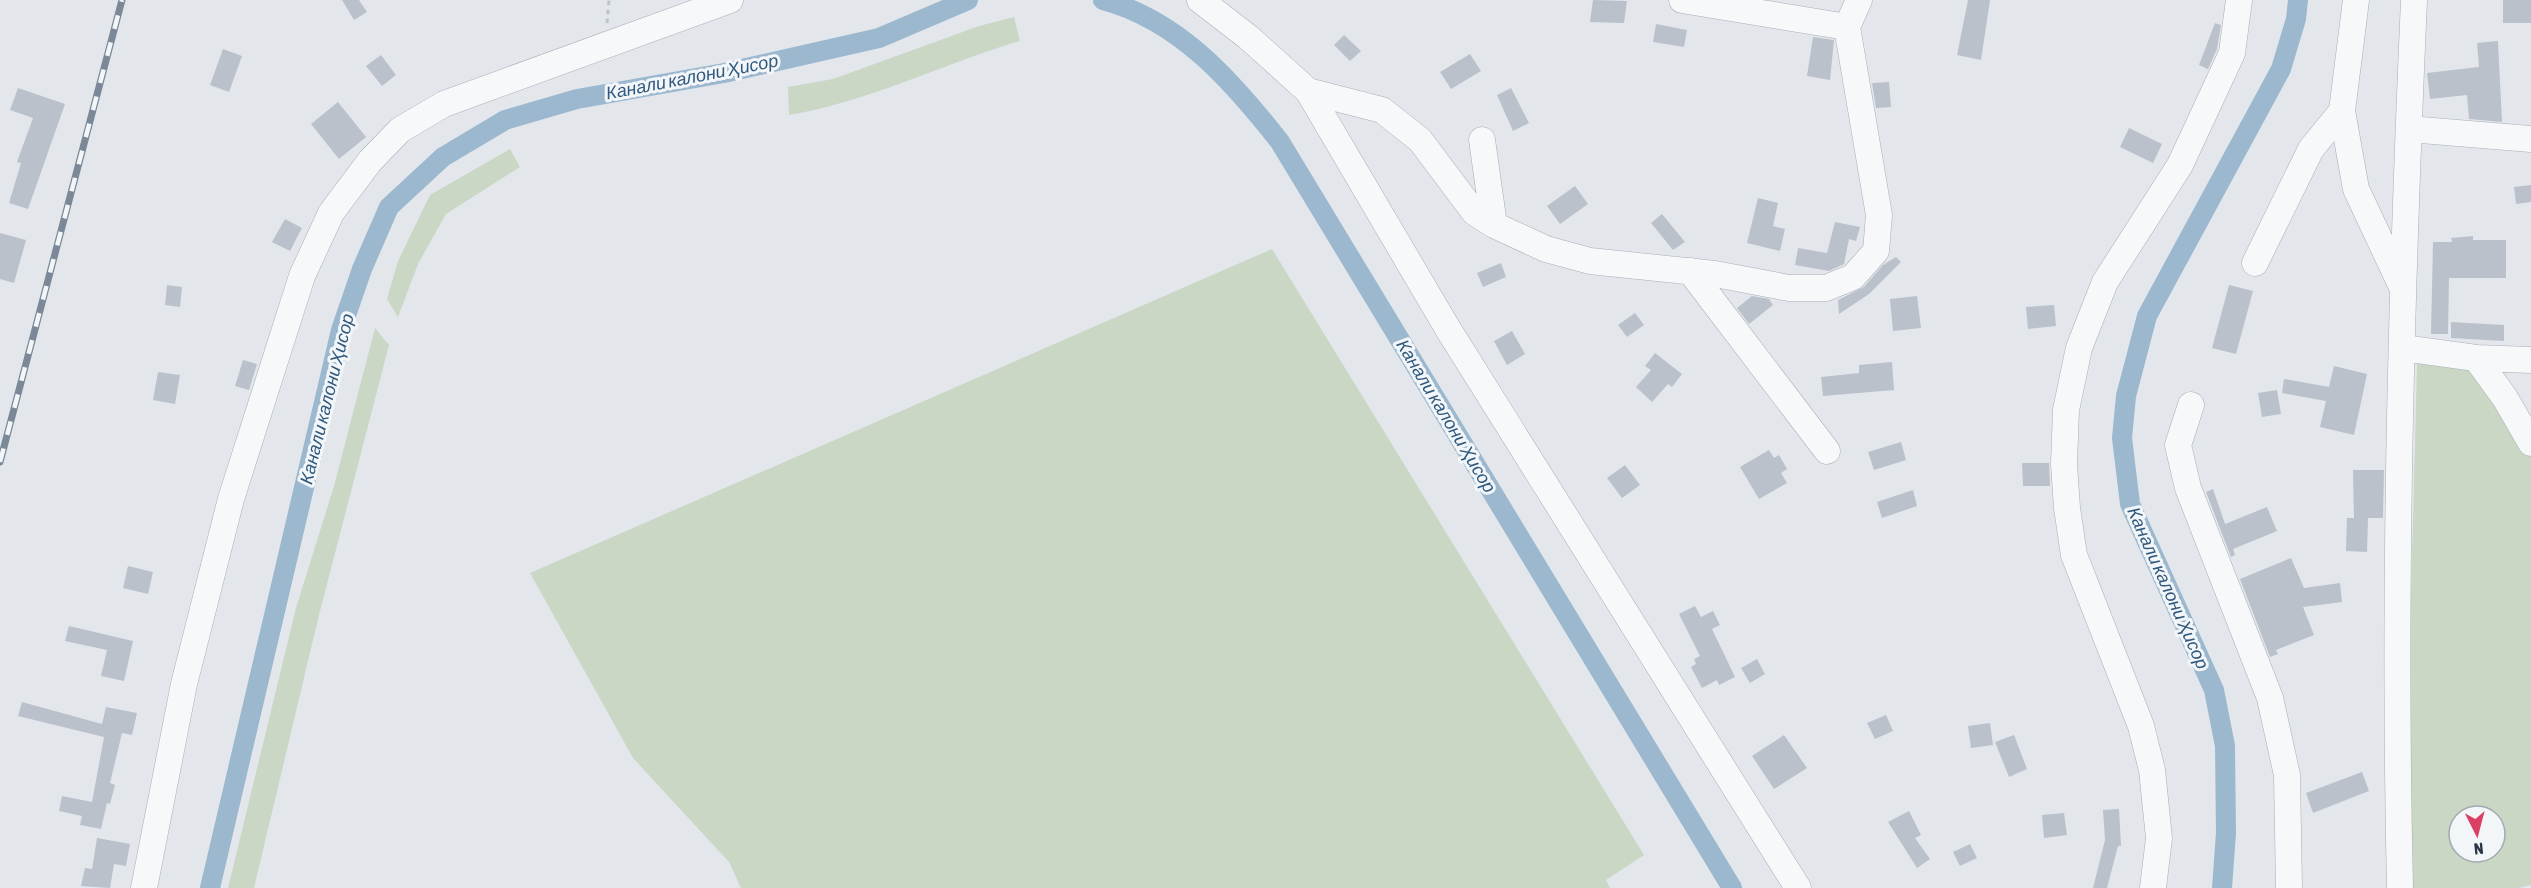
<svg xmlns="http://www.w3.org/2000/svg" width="2531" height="888" font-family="'Asap Condensed',sans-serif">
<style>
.green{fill:#cad7c4;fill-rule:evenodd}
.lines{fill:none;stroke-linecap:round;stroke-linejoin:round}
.canal{stroke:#9cb8cf;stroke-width:20}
.building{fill:#bac1cb}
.minor-casing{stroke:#a7aeb7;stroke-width:27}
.path{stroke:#bdc2c8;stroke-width:3;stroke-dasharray:4.5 4.5;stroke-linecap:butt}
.minor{stroke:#f7f8fa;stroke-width:26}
.rail-casing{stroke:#7b8897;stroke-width:7}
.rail{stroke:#f3f6f9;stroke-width:4.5;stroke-dasharray:14;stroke-linecap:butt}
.labels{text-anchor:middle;stroke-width:6;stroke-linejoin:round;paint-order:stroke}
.water-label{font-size:18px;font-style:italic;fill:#30597e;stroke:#f3f6f9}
</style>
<rect width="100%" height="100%" fill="#e3e7ec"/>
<path class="green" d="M1014,17L1020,41C942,64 869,102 789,115L788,87L833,79L979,26Z
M510,149L520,167L446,214L418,264L398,317L387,299L398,261L430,195Z
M1272,249L1644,855L1606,880L1610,888H741L729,862L633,758L530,573Z
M375,328L389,345L319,615L254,888H228L296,608L334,486Z
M2427,359L2476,370L2531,452V885L2518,888H2410L2408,720L2417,364ZM2459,816H2495V852H2459Z"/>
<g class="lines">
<path class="canal" d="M1103,0C1179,20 1233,82 1280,142L1732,888
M210,888L341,330L362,269L389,207L443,157L505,120L577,99L724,73L879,38L968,0
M2222,888L2226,833L2225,746L2214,690L2130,504L2122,438L2126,396L2147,316L2281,69L2296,19L2298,0"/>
</g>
<path class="building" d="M342,0H359L367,12L354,20Z
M1593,0L1627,1L1624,23L1590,22Z
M1968,0H1990L1981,60L1957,55Z
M2503,0H2531V23H2503Z
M2215,23L2221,25L2217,49L2208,69L2199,65Z
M1656,24L1687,30L1684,47L1653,42Z
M1344,35L1361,51L1350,61L1334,45Z
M1813,37L1834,40L1830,80L1807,76Z
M2498,41L2502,122L2469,119L2467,95L2430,99L2427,73L2479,67L2477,43Z
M223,49L242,56L229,92L210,85Z
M1470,54L1481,71L1451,89L1440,72Z
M381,55L396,75L382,86L366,66Z
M1889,82L1891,107L1876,108L1872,83Z
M18,88L65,104L28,209L9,203L21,163L17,162L33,118L10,110Z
M1511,88L1529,123L1513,131L1497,95Z
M338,102L366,137L339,159L311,124Z
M2129,128L2162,144L2153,163L2120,147Z
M2531,185V202L2516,204L2514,187Z
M1575,186L1588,204L1560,224L1547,206Z
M1758,198L1778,203L1773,226L1785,229L1780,251L1747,243Z
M1662,214L1685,242L1673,250L1651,223Z
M285,219L302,228L290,251L272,242Z
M1835,222L1860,227L1856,241L1849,239L1844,264L1829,271L1795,265L1798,248L1827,253Z
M0,233L26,240L14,283L0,279Z
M2473,236V240H2506V278H2449L2448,334H2431L2433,242H2452L2451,238Z
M1896,257L1901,262L1869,294L1839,314L1838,300L1864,287L1883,265Z
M1501,263L1506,277L1483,287L1477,273Z
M167,285L182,287L180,307L165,305Z
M2229,285L2253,291L2236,354L2212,348Z
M1752,296L1769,299L1773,305L1749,324L1737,308Z
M1917,296L1921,328L1893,331L1890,299Z
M2054,305L2056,326L2028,329L2026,307Z
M1635,313L1644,325L1627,337L1618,325Z
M2451,322L2504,325V341L2451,338Z
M1512,331L1525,354L1507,365L1494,341Z
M1655,353L1682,374L1672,387L1668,384L1652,402L1636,387L1651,370L1645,366Z
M243,360L257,364L249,390L235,386Z
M1892,362L1894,390L1823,396L1821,377L1859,373V365Z
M2334,366L2367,374L2354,435L2320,427L2326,401L2282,393L2284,379L2329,387Z
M158,372L180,375L175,404L153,400Z
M2277,390L2281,414L2262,417L2258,393Z
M1901,442L1906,460L1874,470L1868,452Z
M1769,450L1774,458L1779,455L1787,469L1781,473L1787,483L1759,499L1740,467Z
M2022,463H2049L2050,486H2023Z
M1625,465L1640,485L1622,498L1607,478Z
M2353,470H2384L2383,518H2368L2367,552L2346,551L2347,518H2354Z
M2213,489L2225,524L2267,507L2277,531L2233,549L2235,555L2231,557L2206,492Z
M1913,490L1917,506L1882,518L1877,502Z
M2291,558L2304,588L2340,583L2342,602L2303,607L2314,635L2276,650L2278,654L2270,657L2240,579Z
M128,566L153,572L148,594L123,588Z
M1695,606L1701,617L1713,611L1720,625L1712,629L1735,677L1719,685L1717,680L1702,688L1691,667L1696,664L1694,659L1700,656L1679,614Z
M69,626L133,641L124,681L101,676L107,650L65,641Z
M1757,659L1765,674L1750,683L1741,668Z
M22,702L102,724L106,707L137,713L132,735L122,733L110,783L115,785L110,804L107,803L101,829L80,825L82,816L59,811L62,796L92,802L104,737L18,716Z
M1886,715L1893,731L1875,739L1867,723Z
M1990,723L1993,745L1971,748L1968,726Z
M1784,735L1807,768L1774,789L1752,756Z
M2014,735L2027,769L2009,777L1995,742Z
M2362,772L2369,791L2313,813L2306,793Z
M2119,809L2121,846H2118L2107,888H2093L2105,840L2103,810Z
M1909,811L1921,835L1915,838L1930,859L1917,868L1888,822Z
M2064,813L2067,835L2044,838L2042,815Z
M97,838L130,844L126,866L114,864L110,888L81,886L85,868L92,869Z
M1970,844L1977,858L1960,866L1953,852Z"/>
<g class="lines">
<g class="minor-casing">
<path id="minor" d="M1200,0L1248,37L1308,91L1448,329L1798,888
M1682,0L1847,27L1859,0
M2356,0L2342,111L2356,189L2402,287
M1308,91L1382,110L1420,140L1474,212L1494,225L1546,249L1590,261L1715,274L1789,288H1826L1853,277L1876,251L1879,215L1847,27
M2409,129L2531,139
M1482,140L1494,225
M2255,263L2311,149L2342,111
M1690,271L1827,451
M2403,348L2476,358L2505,398L2531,443
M2476,358L2531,360
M2191,405L2178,445L2188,488L2270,698L2287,775L2289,888
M144,888L184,684L231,499L302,276L331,213L370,161L400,130L444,104L730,0
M2153,888L2159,838L2152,770L2141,726L2074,555L2067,508L2064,464L2066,410L2079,348L2105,282L2180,165L2232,53L2239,0
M2400,888C2393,592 2401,295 2414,0"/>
</g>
<path class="path" d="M607,23L609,0"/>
<use href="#minor" class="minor"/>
<g class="rail-casing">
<path id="rail" d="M0,462L122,0"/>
</g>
<use href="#rail" class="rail"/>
</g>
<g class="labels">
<g class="water-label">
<text transform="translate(692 77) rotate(-11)" y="6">Канали калони Ҳисор</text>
<text transform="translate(327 399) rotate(-76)" y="6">Канали калони Ҳисор</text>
<text transform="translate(1446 416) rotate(59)" y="6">Канали калони Ҳисор</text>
<text transform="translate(2168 588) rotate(66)" y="6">Канали калони Ҳисор</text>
</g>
</g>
<g transform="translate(2477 834) rotate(174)"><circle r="28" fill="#f3f6f9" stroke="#a2a9b1" stroke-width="1.5"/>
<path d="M0-4.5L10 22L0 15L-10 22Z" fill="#d94063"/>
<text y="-9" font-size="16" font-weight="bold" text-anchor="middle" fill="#293646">N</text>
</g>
</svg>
